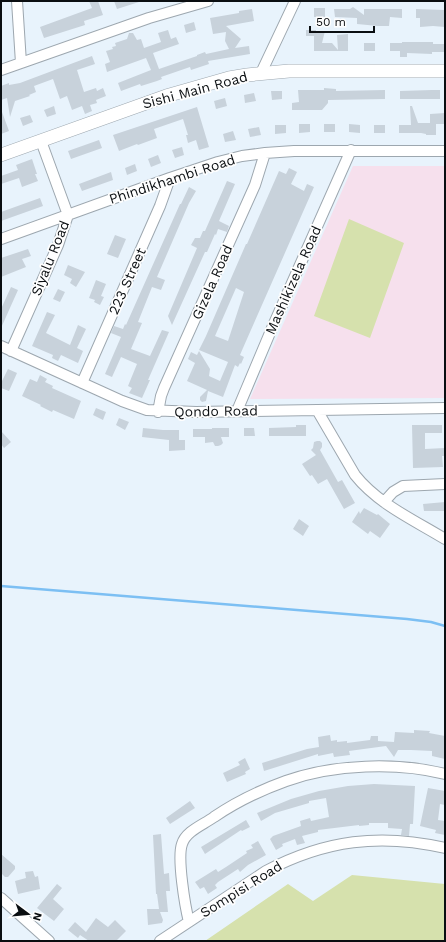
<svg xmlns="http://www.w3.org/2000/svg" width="446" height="942" font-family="'Work Sans',sans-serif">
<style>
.education{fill:#f6e0ed}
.green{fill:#d6e1ad}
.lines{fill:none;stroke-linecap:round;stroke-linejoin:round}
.stream{stroke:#7cbff3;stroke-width:2.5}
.building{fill:#c8d2db;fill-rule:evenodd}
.minor-casing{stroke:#9da7af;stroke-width:12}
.tertiary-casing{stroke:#9da7af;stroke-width:14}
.minor{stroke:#fff;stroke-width:10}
.tertiary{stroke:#fff;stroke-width:13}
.labels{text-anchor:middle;stroke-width:3.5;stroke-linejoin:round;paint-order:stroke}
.street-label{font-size:14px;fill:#0a0e11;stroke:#fefefe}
</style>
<rect width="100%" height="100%" fill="#e8f3fc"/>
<path class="education" d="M353,166H445V398L250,399Z"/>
<path class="green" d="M349,219L404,243L370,338L314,316Z
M352,875L445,884V941H205L288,884L313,901Z"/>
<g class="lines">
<path class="stream" d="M1,586L407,619L431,622L445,626"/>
</g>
<path class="building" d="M89,1H98L103,15L84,21L85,25L44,38L40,27L92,8Z
M114,1H138L139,2L117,9Z
M353,7L364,15V9H402V18L390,17L389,26H378L357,24V18L335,17L334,9H350Z
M314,8H325V17H314Z
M252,9L254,21L226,26L241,39L235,48L249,46L250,54L208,61L209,64L191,70L190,67L161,77L162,79L157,81L141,86L140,84L121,91L118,83L151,70L146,58L107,72L105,64L110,62L106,51L113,49L112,47L116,46L115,43L127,39L129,33H133L137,40L141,39L144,48L161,42L158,33L168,30L171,39L176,37L179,44L153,53L159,69L197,56V55L205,52L206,54L229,49L225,41L226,32L213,34L210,18L239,13V11Z
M416,9L445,10V27L433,26L420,27V18H416Z
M194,22L196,30L186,33L184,25Z
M306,30H316V31H325L322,43H332L338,50L337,35L348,34V51H314V36H306Z
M402,42H433V44H445V52H432V54L407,53V57H400V51H390V43H402Z
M364,43H375V51H364Z
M92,56L95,64L77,70L84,92L96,88L97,91L103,88L106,96L96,100L97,103L90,105L92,111L85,114L82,106L72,110L67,96L60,99L53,79L34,86L36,92L29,95L30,96L15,101L10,117L7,98L1,100V86L9,83V85L20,83Z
M324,88L336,89V91L385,90V99L328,100V103L322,110H292V103L299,102L298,90H324Z
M432,90H440V99H400V91Z
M271,91H282V99L272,100Z
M254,93L256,101L245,103L244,95Z
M225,98L227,106L216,109L214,101Z
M54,106L56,114L47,117L44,110Z
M410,106H412L418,123H430V114L445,113V124H436V135H426V134L421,133H399V125H411Z
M197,107L209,147L199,150L196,140L188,143L186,135H188L183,119L154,129L157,138L138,145L137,144L119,151L113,135Z
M2,112L9,131L1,134V113Z
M30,115L33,122L23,126L20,118Z
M299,124H310V132L299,133Z
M324,124H335V132H324Z
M349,124L360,125V133L349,132Z
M275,125H286V133L275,134Z
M374,125H385V133H374Z
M259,127L261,135L250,137L248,129Z
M233,131L236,140L225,142L223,134Z
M99,140L102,148L71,159L68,151Z
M182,147L184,155L175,158L172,150Z
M158,155L161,163L151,167L148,159Z
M32,159L37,174H35L38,181L22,187L19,178L1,184V176L18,170L16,165Z
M135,164L137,171L127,175L125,168Z
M289,168L297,172L291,184L304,191L307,184L314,187L243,348L240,355L244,357L241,364L240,363L238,367L235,365L223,397L208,391L206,401L202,402L200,400V397L207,390L187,381L195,363L188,359L191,352L197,355L199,351L210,369L209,376L220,381L228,362L199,350L206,336L246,244H247L279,171L286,174ZM236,288L244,292L228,341L215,336Z
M111,172L113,180L82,191L79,184Z
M227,181L235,184L219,221L229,226L227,232L218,229L216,235L215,234L207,252H205L172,325L168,316L197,248L191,245L195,238H200L203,231H205Z
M189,187L196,191L189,203L157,277L165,280L161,290L152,287L138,322L142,323L131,349L150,356L162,330L169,332L148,380H150L142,398L129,393L132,388L128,386L137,364L121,357L112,377L105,374L121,337L111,333L114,326L123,329L125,324L126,325L180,204H181Z
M40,198L43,206L1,221V212Z
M115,235L126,239L118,258L107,254Z
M28,249L31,256L22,259L26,267L1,277V258Z
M68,265L85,272L76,287L70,283L72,279L64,275Z
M96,280L106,284L101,296L104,297L100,305L94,302L95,300L89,298Z
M11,287L18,290L1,328V309Z
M58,289L65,292L60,302L53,299Z
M47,312L55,315L46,333L70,345L78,325L86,329L77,348L83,351L78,363L61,355L58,361L52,358L53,355L32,346Z
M8,369L17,373L9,391L1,388V383Z
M40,375L47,379L45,382L53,386L52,388L81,401L74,419L53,410L52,412L40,406L41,405L22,396L30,379L37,382Z
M96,408L106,412L103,420L93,415Z
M119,418L129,422L125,430L116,425Z
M296,425H306V436H269V428L296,427Z
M412,425H442V433H425V449L445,448V456H442L443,467L413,468Z
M143,428L163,430H179V440H185V450L169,451V440L142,437Z
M212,428H229V437H221L223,443L221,445L218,446H215L213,442L205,443V437H193V429H212Z
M244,428H254L255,436H244Z
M1,431L11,442L4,448L1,444Z
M317,441H320L322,443V447L320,450L338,482L342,480L355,503L344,509L327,479L318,484L312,475L310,476L302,464L316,455L311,450L313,448L314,442Z
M445,502V511H424L423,504Z
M364,508L377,515L378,514L390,524L380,538L370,531L368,534L352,522L359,511L360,514Z
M299,519L309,526L303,536L293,529Z
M414,730L430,731L429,733L445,736V759L432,756V751L411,750H398L394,757L386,746L349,751L350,755L334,757L333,753L318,756V754L264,771L262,763L307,749L319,747L318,737L330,735L331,741L337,740V742L347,741V743L370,740L371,736H378V741L394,742L395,732L414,733Z
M245,758L250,769L245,772L246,774L227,782L223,773L240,765L238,762Z
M374,784L415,786L413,824H410L409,836L401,835L402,829L388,828V823H369V825L359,826V825L318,830V832L302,836L305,843L297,845L295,839L282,844L283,846L276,850L270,839L273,836L301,826L300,821L310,818L311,821L329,817L326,798L309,801V803L275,813L261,821L257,813L291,799L319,791L348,786Z
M428,788L445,791V805L440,804L438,820L445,821V835L435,833L436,830L420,826Z
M190,801L195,808L170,824L166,818Z
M246,820L250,827L242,831L241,830L205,854L201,847Z
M161,834L164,874L169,873L170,891H166L168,912H160L163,920L162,923L148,925L147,909H159L157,894H156L153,835Z
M258,841L266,855L248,865L240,872L238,869L218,882L215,885L217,888L208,894L204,887L200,889L195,882L216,869L218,872L226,867L247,853L246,851L253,848L251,845Z
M1,854L15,866V869L8,877H5L1,873Z
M33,871L35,877L38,876L40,889L18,894L15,881L26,878L25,872Z
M57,884L62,888L53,899L64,909L54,921L37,908Z
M96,918L108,927L115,920L126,931L116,941H89L80,935L78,938L68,930L75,922L86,932Z"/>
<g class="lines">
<g class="minor-casing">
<path id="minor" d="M17,1L21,63
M1,70L149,18L208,1
M261,73L295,1
M1,239L170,178L218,162L242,156L265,153L294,151H445
M1,346L122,401L147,410L196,412L445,408
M11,351L58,245L68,215L41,141
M82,383L160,206L170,178
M317,410L355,475C378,504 414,520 445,539
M237,411L272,328L351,150
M158,412L161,396L164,388L255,185L265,153
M384,502L393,492L403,486L445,484
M1,898L49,941
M189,922C185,906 177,858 182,844C186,831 203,825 214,817C236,802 261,790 286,781C334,764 397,762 445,774
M160,941L266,871C325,840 380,833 445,848"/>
</g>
<g class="tertiary-casing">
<path id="tertiary" d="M1,155L166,96L229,78L247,75L289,71H445"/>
</g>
<use href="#minor" class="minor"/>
<use href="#tertiary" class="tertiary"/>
</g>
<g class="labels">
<g class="street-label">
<text transform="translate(195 90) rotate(-15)" y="5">Sishi Main Road</text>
<text transform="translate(172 179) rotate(-18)" y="5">Phindikhambi Road</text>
<text transform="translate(50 258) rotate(-68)" y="5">Siyalu Road</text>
<text transform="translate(293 280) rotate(-66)" y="5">Mashikizela Road</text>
<text transform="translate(127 281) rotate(-66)" y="5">223 Street</text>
<text transform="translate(212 282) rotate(-66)" y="5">Gizela Road</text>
<text transform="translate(216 411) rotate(-1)" y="5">Qondo Road</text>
<text transform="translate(241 889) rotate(-32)" y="5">Sompisi Road</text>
</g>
</g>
<rect width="446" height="942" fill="none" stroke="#0a0e11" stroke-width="4"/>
<g transform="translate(28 914) rotate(106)" stroke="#fefefe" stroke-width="3" paint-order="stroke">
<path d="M0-3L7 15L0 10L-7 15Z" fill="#0a0e11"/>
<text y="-6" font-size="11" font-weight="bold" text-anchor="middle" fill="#0a0e11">N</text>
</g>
<path d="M310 26v6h64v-6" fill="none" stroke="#0a0e11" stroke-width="2"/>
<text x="316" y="26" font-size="12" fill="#0a0e11" stroke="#fefefe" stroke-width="3" paint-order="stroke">50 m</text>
</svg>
